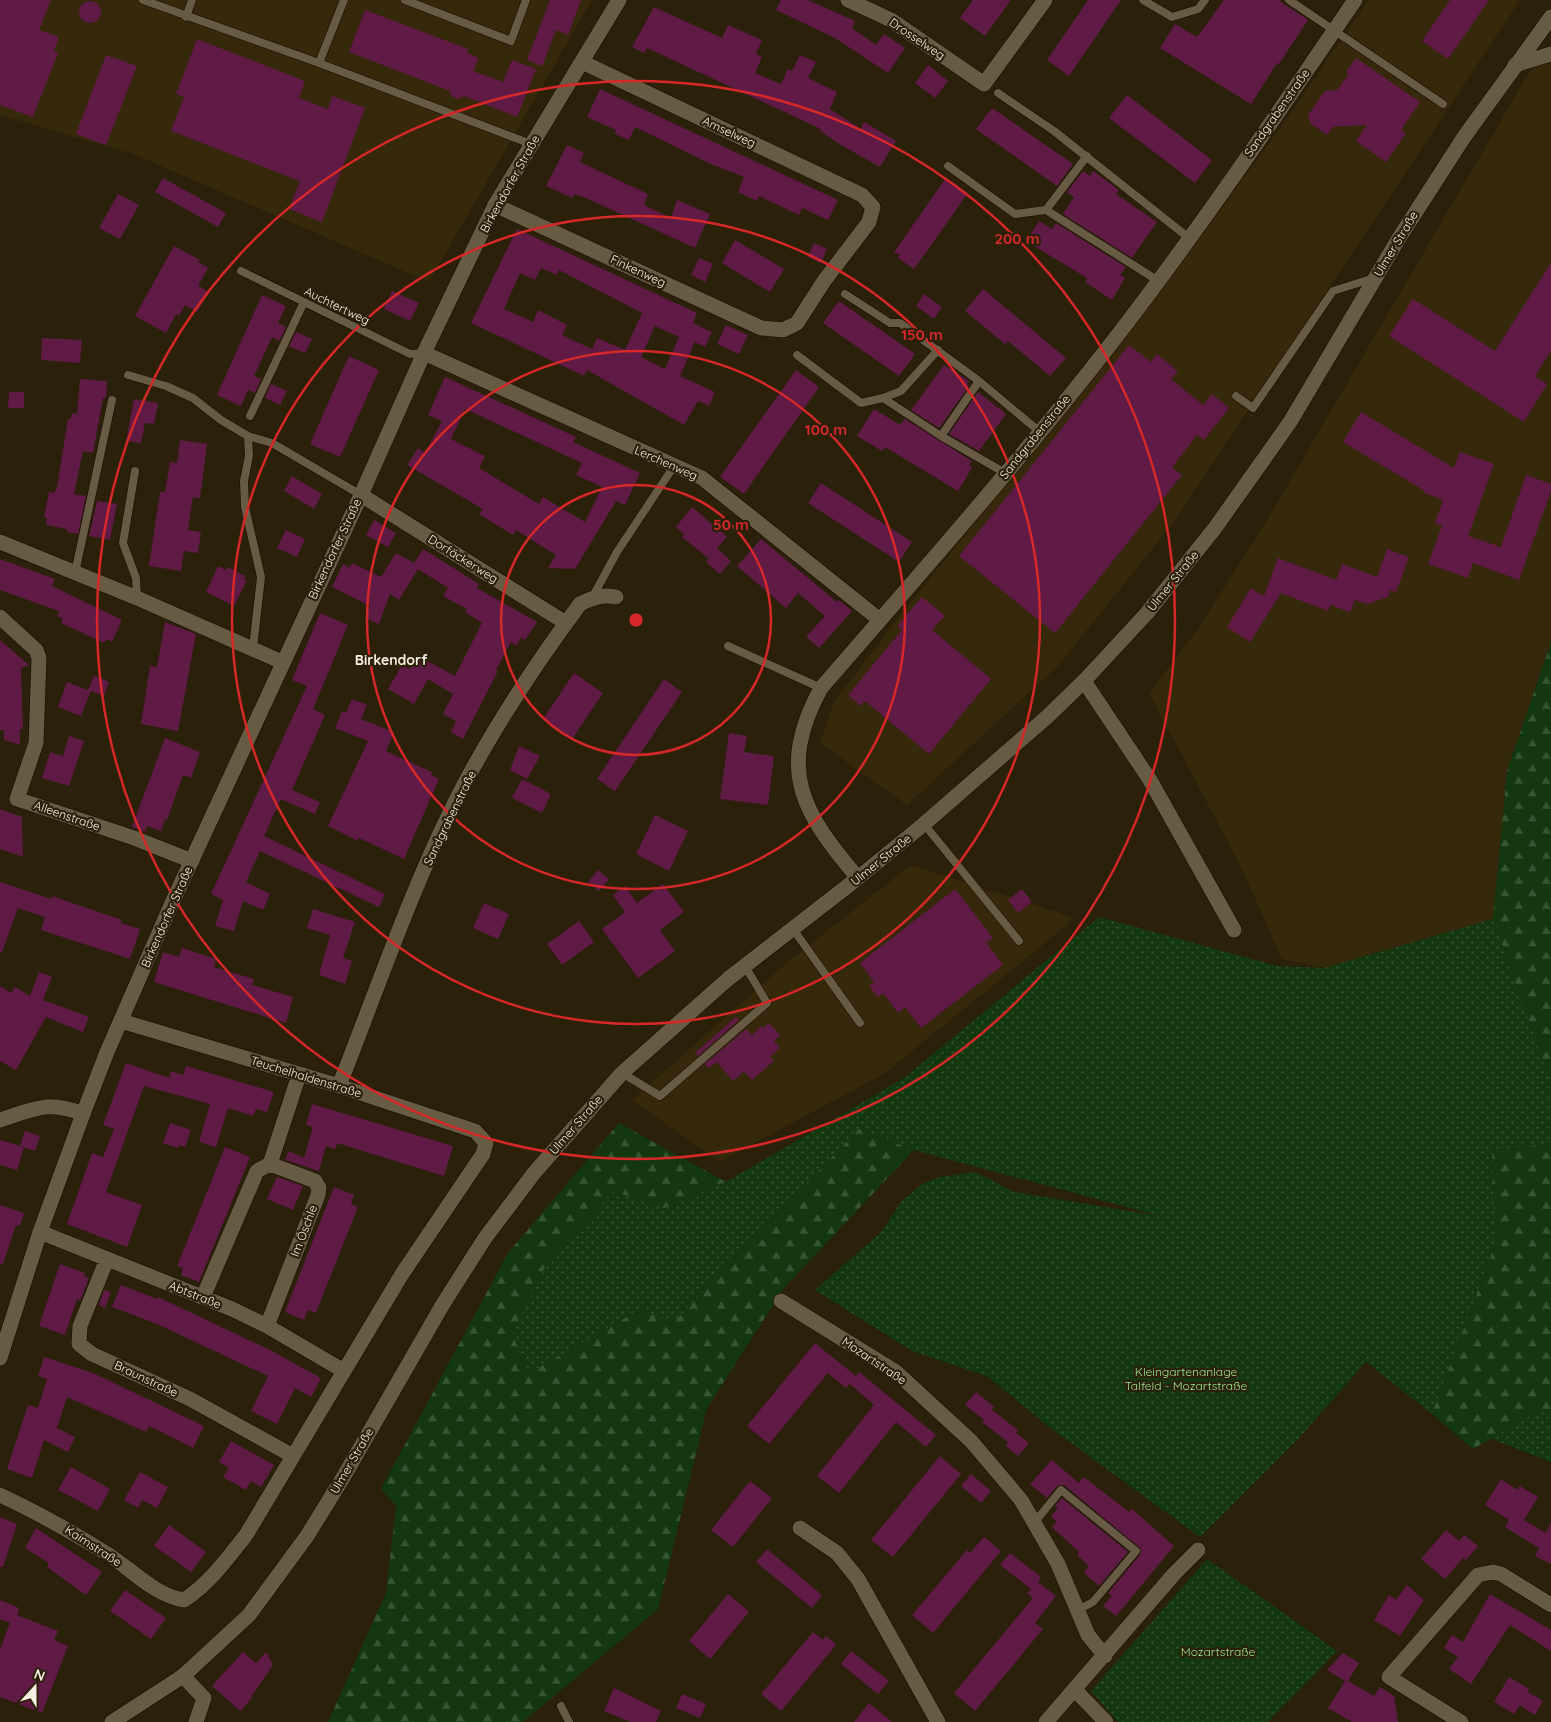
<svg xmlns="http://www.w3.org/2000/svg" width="1551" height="1722" font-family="Quicksand,sans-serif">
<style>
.built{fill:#36280a}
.green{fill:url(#green-dots)}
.forest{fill:url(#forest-firs)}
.building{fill:#5f1a46;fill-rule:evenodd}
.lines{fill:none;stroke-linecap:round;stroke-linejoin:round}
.lane-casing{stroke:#140900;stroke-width:9}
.street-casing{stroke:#140900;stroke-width:16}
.secondary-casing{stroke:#140900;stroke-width:16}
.lane{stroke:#685b44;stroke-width:8}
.street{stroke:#685b44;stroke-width:15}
.secondary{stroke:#685b44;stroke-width:15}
.ring{fill:none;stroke:#d62828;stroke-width:2.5}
.labels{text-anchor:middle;stroke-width:4.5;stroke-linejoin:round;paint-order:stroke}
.street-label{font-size:12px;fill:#f6eee1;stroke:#2b200a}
.park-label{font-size:12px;fill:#99e890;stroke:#2b200a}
.neighbourhood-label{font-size:14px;font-weight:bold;fill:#f6eee1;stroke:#2b200a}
.centre{fill:#d62828;stroke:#2b200a;stroke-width:2.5}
.ring-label{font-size:15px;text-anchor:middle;font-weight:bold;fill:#d62828;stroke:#2b200a;stroke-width:4.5;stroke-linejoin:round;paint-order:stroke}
</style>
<defs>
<pattern id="green-dots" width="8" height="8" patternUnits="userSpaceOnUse" patternTransform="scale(1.25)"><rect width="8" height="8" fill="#133810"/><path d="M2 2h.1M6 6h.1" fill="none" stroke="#365532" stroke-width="1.8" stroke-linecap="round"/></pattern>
<pattern id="forest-firs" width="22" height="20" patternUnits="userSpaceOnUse" patternTransform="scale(1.25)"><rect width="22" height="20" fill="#133810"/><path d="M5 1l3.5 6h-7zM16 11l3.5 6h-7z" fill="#365532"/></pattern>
</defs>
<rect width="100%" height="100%" fill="#2b200a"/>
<path class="built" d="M0,0H592L429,282L133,154L0,115Z
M1369,0H1520L1174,522L1057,667L907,805L820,743L834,702L894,623L1143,314L1278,131Z
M1551,44V642L1507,771L1493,919L1324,968L1282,959L1240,865L1149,693L1196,632L1270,515L1527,76Z
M911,865L1072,917L1066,926L885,1073L720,1162L632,1100L783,966Z"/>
<path class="green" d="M1099,917L1277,966L1324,968L1493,919L1551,1083V1143L1492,1151L1495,1245L1432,1414L1366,1362L1299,1438L1200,1537L1049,1427L987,1376L912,1351L815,1290L881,1232L901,1202L922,1184L940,1177L976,1172L1014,1192L1160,1216L914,1150L859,1129L675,1321L638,1310L528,1374L512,1334L549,1259L614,1190L664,1208L726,1182L904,1078Z
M1541,1410L1551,1420V1462L1490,1438Z
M1207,1559L1337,1651L1268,1722H1118L1091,1691Z"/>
<path class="forest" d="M1551,642V1083L1493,919L1507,771Z
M619,1123L726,1182L664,1208L614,1191L549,1259L512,1334L529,1373L639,1310L675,1321L859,1129L914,1150L784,1288L707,1408L658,1609L523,1722H328L386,1593L396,1506L381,1489L508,1253Z
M1551,1143V1420L1541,1410L1473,1449L1432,1414L1495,1245L1492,1151Z"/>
<path class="building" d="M0,0H51L39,30L59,37L54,51L58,53L33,117L0,105Z
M550,0H581L568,35L556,30L542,66L527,60Z
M781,0H808L855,21L852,28L876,45L884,34L905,48L888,73L835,38L776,10Z
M973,0H1011L985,36L960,18Z
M1088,0H1121L1069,76L1047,60Z
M1224,0H1278L1308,20L1279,64L1277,63L1251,104L1160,48L1175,24L1197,37Z
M1450,0H1489L1448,59L1422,41Z
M79 12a11 11 0 1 1 22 0a11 11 0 1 1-22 0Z
M654,7L722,38L728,25L762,40L756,54L762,57L755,73L781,84L788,69L792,71L800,55L816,62L808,78L837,92L830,109L861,129L864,122L896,141L880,167L841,145L820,131L821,129L647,48L644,53L632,47Z
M365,10L468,49L467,53L479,58L473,71L503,82L512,60L536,69L517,117L464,96L459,99L451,96L450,91L349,52Z
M197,39L305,81L299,98L328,109L332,96L365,108L322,222L289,209L300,181L171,131L184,97L176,94Z
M106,55L137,66L106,145L76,134Z
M1356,58L1420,102L1401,130L1406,133L1386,162L1356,141L1367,125L1333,127L1327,135L1310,123L1308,115L1325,91L1337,90L1349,74L1346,72Z
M928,65L948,81L935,98L915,83Z
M600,89L838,200L828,220L802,208L799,215L759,196L757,201L738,192L744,177L713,165L635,127L629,140L615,134L616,130L587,117Z
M1127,95L1212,160L1195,183L1109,118Z
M992,108L1073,164L1057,186L976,129Z
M567,145L584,153L580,162L648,194L644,205L671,218L677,200L710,214L695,248L586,198L575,194L573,198L546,186Z
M1083,171L1090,176L1093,171L1119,190L1116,194L1157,222L1132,258L1063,214L1074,197L1067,192Z
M163,178L226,213L218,227L155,192Z
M946,178L968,193L914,269L898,258L900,255L894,252Z
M118,194L139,205L120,239L99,228Z
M1039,221L1052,229L1056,223L1126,267L1120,275L1125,278L1112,300L1085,282L1087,278L1026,241Z
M517,229L697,313L693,323L712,332L705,347L695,342L680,376L715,392L709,406L698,401L684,425L587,370L584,376L471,323ZM541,268L557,275L559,270L642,313L625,350L597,338L592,349L562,335L567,325L538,310L533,322L504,309L520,273L535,280ZM655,326L679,337L665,369L641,357Z
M735,240L784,269L770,292L722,263Z
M814,243L827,249L821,263L808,257Z
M174,246L200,260L198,262L208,268L198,286L209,292L197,312L185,305L179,316L176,314L166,333L135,316Z
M699,258L713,264L705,282L691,275Z
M1551,263V351L1535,376L1547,384L1524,422L1389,336L1413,299L1495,351Z
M983,289L1066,358L1050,376L1008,341L1005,344L965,311Z
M392,291L419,303L410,321L384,309Z
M924,294L942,307L934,319L916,306Z
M262,295L286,306L278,323L286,327L279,341L272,337L254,376L261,379L255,393L248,390L241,406L217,395Z
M839,301L915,354L899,376L823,323Z
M726,325L748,335L739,354L717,344Z
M296,332L312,339L305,353L289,346Z
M42,338L82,340L80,363L41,360Z
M1129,345L1151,362L1157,354L1178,371L1171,379L1203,405L1212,394L1229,408L1204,440L1197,435L1172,467L1182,475L1055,633L959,556Z
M349,356L379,370L340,457L310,444Z
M944,365L969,381L967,384L969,386L939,428L911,410Z
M796,370L819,387L744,494L720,477Z
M445,377L576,437L573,442L640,473L625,505L616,501L575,569L548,568L556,555L516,530L513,535L479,514L483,509L407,465L418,448L425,453L442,421L428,415ZM465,409L582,463L576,475L602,487L585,522L543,497L539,504L479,468L485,456L451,439Z
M80,379L107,381L106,398H103L93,453L83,451L74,494L86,496L78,534L67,532V529L46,525L47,518L44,517L49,492L54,493L57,487L68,419H71L72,413L77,414Z
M271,384L287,391L280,405L265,398Z
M9,392H24V408H8Z
M978,392L1006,414L979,451L949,434Z
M134,399L158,403L154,424L145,423L141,443L126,441Z
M874,409L900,425L905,419L972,461L969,465L972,468L958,491L885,447L882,451L857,436Z
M1361,412L1454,468L1460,452L1494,464L1468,536L1501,547L1526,475L1551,484V491L1519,580L1473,563L1468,578L1428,564L1442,526L1435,523L1443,500L1424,493L1425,491L1343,442Z
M180,440L207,444L200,498L193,497L188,530L201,532L198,553L184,551L181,571L149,566L160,492H165L170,462L177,463Z
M292,476L322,494L314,509L284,491Z
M821,483L912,542L899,562L808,503Z
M98,498L97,501L117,504L110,540L89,536Z
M692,507L727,537L717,548L731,561L720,574L706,562L713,552L708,558L682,537L684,534L676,527Z
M374,520L396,533L388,547L366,535Z
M286,530L305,539L297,557L277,548Z
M761,539L837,602L839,600L852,611L819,648L806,637L825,616L798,593L786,608L737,566Z
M423,549L479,584L477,588L537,622L525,640L521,638L516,646L511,642L496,670L498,671L463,739L451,732L456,721L443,714L453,694L428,679L414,704L388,689L402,665L409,669L416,655L455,676L482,623L465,612L467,609L443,596L448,588L418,569L399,600L390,594L379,624L365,618L370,606L332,587L343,564L350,568L352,563L381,577L396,553L414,563Z
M1387,549L1409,557L1396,592L1390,590L1388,597L1367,604L1355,600L1350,612L1331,605L1328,611L1281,593L1250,642L1227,627L1251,588L1264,596L1278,558L1336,580L1342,564L1377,577Z
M0,559L55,579L52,586L122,620L112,642L106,639L104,643L61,623L63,619L57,616L59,611L0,590Z
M218,566L226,570L228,567L245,576L244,579L247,580L234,606L206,592Z
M922,597L945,616L932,630L991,679L929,754L865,701L861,706L848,695L902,630L897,626Z
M320,613L348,625L313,709L325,715L292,790L320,802L315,814L281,799L264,836L385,894L379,907L260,851L246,882L270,894L263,910L243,901L234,931L215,926L223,900L211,894L307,686L292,680Z
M165,622L196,634L178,731L141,724L150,666L157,667Z
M0,640L29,665L21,668L23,729H20V745L4,740V730H0Z
M574,673L603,693L572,739L543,719Z
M94,676L109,682L104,696L91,691L81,716L58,707L67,682L88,690Z
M664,679L682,692L615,791L597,779Z
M352,699L367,705L361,719L394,732L386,751L432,772L431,775L439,779L404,859L359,838L358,841L328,826L368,741L335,728L342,711L346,713Z
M729,733L747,736L744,752L774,756L768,805L720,799Z
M69,736L84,741L69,786L42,778L50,752L63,756Z
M165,738L200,752L191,778L183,775L167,820L165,819L161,831L147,826L145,832L132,827Z
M519,746L540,756L527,779L510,770Z
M522,779L551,794L542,813L512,798Z
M0,809L22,817L23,857L0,849Z
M655,815L688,831L669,871L636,854Z
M598,870L609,879L599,891L588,882Z
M0,882L51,899L52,896L122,920L120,923L140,929L130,959L41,930L45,917L18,908L2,952H0Z
M663,884L684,912L660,930L675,951L638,978L602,929L625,912L613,895L625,886L637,903Z
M955,889L993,938L986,943L1003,965L921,1028L905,1007L898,1013L883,993L878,997L869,986L874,982L860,963Z
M1022,889L1032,902L1018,913L1008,900Z
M484,903L509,914L498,939L473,928Z
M313,909L355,922L343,958L352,961L345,984L319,975L330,935L307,928Z
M579,921L594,942L562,965L547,944Z
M182,948L216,959L214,967L254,979L252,985L293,997L286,1023L154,982L163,952L179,957Z
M39,972L52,977L43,1000L89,1017L83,1032L46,1017L16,1070L0,1061V986L11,993L15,987L30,996Z
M736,1017L739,1020L698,1056L695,1053Z
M769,1023L780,1035L774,1041L780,1048L770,1057L774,1061L752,1080L744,1071L733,1081L717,1062L709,1068L705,1064L746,1029L752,1035L761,1026L763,1028Z
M126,1063L169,1078L171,1071L183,1075L186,1066L274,1092L267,1112L256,1109L253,1116L228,1108L216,1147L199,1142L210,1104L144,1086L106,1192L142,1205L127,1247L67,1224L92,1153L103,1157L114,1129L103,1125Z
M312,1104L453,1146L444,1176L337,1143L335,1149L326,1146L319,1171L285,1160L289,1151L304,1158L313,1127L306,1125Z
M170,1123L191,1130L185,1147L179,1145L178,1148L163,1143Z
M25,1131L40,1136L35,1151L20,1146Z
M0,1140L24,1147L17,1170L0,1165Z
M225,1147L250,1157L199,1282L181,1275L183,1268L177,1266Z
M277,1177L303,1186L293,1210L267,1199Z
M334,1187L354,1195L351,1204L358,1207L316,1313L308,1310L304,1320L285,1312Z
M0,1205L24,1213L20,1226L16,1225L3,1264H0Z
M60,1264L85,1273L84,1276L89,1278L80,1300L77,1299L65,1335L39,1326Z
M121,1285L157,1299L158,1297L270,1350L321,1378L311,1397L295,1388L277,1424L251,1411L268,1376L157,1324L112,1307Z
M104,1290L111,1292L105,1308L99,1305Z
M815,1343L856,1376L859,1372L936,1435L926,1447L896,1422L839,1493L817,1476L874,1405L850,1384L852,1381L846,1388L828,1373L769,1444L747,1426Z
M44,1357L93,1373L204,1426L193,1448L149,1426L146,1432L67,1397L57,1428L75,1437L68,1452L44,1440L32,1478L7,1469L28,1405L38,1408L47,1379L38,1376Z
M976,1392L994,1407L992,1410L1018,1430L1016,1433L1029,1443L1018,1456L1006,1446L1008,1442L982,1422L986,1418L984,1420L965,1405Z
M231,1441L274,1465L261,1487L251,1481L246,1490L223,1477L229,1468L219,1462Z
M940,1456L961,1474L893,1557L871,1540Z
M1052,1460L1079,1483L1084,1477L1129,1512L1132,1509L1174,1546L1116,1616L1103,1606L1112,1596L1108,1593L1140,1555L1141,1549L1064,1485L1057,1486L1047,1498L1030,1484Z
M71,1467L110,1489L98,1511L58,1490Z
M140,1472L168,1487L157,1508L142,1500L138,1508L124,1500Z
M971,1474L991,1491L981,1503L961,1486Z
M1501,1479L1518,1490L1520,1486L1538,1497L1524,1520L1546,1533L1551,1522V1564L1535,1556L1539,1548L1505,1527L1509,1520L1485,1505Z
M750,1481L772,1498L733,1547L711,1530Z
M1062,1498L1128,1552L1099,1586L1084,1573L1089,1566L1077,1555L1079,1552L1052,1527L1057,1522L1051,1516L1058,1508L1055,1506Z
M0,1517L17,1524L3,1567H0Z
M169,1525L206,1552L191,1572L154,1546Z
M36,1528L102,1572L86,1595L47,1567L49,1563L25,1548Z
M1446,1530L1459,1541L1464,1535L1478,1546L1466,1560L1463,1558L1445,1579L1421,1559Z
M984,1537L1001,1551L933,1633L912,1615L967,1550L970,1553Z
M767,1549L822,1595L812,1608L756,1562Z
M1010,1553L1041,1577L1038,1582L1056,1596L1035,1623L1043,1629L975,1711L954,1693L1033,1598L1027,1593L1031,1589L1000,1565Z
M1407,1585L1424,1600L1400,1636L1374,1620L1389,1595L1396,1600Z
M125,1590L166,1618L151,1639L110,1611Z
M728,1594L749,1612L710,1659L689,1641Z
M1490,1594L1551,1630V1651L1510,1625L1471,1684L1449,1669L1458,1657L1444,1648L1452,1635L1463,1642Z
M0,1600L19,1608L17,1615L58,1631L54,1640L68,1646L42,1713L0,1697V1649L10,1623L0,1619Z
M813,1632L823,1640L826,1636L836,1645L781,1711L761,1694Z
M851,1651L889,1681L878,1694L841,1664Z
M243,1652L256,1663L266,1652L273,1665L251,1697L252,1698L240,1711L212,1686Z
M1343,1653L1359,1663L1348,1681L1374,1696L1380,1687L1394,1696L1398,1722H1352L1328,1708L1345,1681L1327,1670Z
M1509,1677L1529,1689L1528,1692L1543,1701L1535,1715L1520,1705L1514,1714L1494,1702Z
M614,1688L661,1711L656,1722H630L604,1711Z
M682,1694L706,1704L700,1718L676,1708Z
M869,1703L892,1722H854Z"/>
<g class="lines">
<g class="lane-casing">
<path id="lane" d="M143,0L319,63L531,144
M405,0L511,41L526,0
M1143,0L1172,17L1198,9L1205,0
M1289,0L1443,104
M186,17L192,0
M319,63L344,0
M998,93L1054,131L1189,238
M948,166L1015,214L1046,210L1157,280
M1046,210L1087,156
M241,271L410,354L424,353
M845,294L890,323H900L979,381L1040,432
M797,355L861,403L883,398L901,391L938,350
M128,375L166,386L193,398L221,420L248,436L272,443L361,495
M1236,396L1253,408L1333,291L1374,278
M883,398L941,436L1005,473
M250,416L304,302
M248,436L249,456L244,481L245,507L261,577L253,648
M941,436L979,381
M135,471L123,543L136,578L137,598
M75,573L112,400
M592,598L617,552L674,466
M728,646L821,688
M924,824L1019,941
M793,929L860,1023
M622,1073L660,1096L767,1003L745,966
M1034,1523L1061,1490L1136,1551L1093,1602L1078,1610
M561,1706L569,1722"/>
</g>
<g class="street-casing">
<path id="street" d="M848,0L891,20L984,84L1045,0
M1515,65L1551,54
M495,205L761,328L783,330L797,323L824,281L869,222L873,207L862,195L582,62
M424,353L702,478L880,620
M361,495L566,623
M0,542L137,598L282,662
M0,617L36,650L39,658L36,743L17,799L134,838L192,861
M1084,681L1150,780L1234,930
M858,878C803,813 776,771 821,688C926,567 1033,446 1130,319C1209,215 1282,107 1355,0
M339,1086C379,985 416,874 467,779C500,718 539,659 580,604C592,598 603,594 616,597
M0,1120C34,1109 48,1100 83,1114
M270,1164L299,1075
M40,1232L232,1309L267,1326L344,1371
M107,1259L80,1326L79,1344L92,1354L190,1399L293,1456
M203,1297L257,1171L270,1164L315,1181L319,1188L318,1195L267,1326
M781,1301L896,1372L971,1441L1021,1500L1058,1564L1088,1635L1105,1656
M0,1495C39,1513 72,1532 109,1555C132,1570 156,1596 184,1600C210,1583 227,1559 246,1535L402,1274L483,1154L486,1143L475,1131L339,1086L121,1021
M800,1528L837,1553L858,1579L938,1722
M183,1676L204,1698L196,1722
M1075,1690L1106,1722
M1046,1722L1174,1574L1198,1550
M1461,1722L1389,1677L1478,1575L1493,1572L1501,1574L1551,1605"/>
</g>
<g class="secondary-casing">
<path id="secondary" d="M0,1358L40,1232L83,1114L107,1052L172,903L361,495L424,353L495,205L619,0
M112,1722L183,1676L249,1615L307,1536L344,1476L443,1304L485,1238L534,1173L622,1073L728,979L858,878L924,824L1048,716L1084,681L1147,613L1215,528L1290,422L1399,238L1464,137L1551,17"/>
</g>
<use href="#lane" class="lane"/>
<use href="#street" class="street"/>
<use href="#secondary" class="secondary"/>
</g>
<g class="ring">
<circle cx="636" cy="620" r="135"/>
<circle cx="636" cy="620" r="269"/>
<circle cx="636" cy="620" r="404"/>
<circle cx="636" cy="620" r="539"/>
</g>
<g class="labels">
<g class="street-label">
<text transform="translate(917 39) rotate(34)" y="4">Drosselweg</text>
<text transform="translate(1277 113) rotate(-55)" y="4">Sandgrabenstraße</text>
<text transform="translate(729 132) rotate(25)" y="4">Amselweg</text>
<text transform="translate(510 184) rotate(-61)" y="4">Birkendorfer Straße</text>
<text transform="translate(1396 244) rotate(-59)" y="4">Ulmer Straße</text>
<text transform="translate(638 271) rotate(25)" y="4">Finkenweg</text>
<text transform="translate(337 306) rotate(26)" y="4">Auchtertweg</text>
<text transform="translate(1035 437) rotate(-51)" y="4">Sandgrabenstraße</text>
<text transform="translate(666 463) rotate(24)" y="4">Lerchenweg</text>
<text transform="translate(335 549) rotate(-65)" y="4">Birkendorfer Straße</text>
<text transform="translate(463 559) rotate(32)" y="4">Dorfäckerweg</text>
<text transform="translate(1173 581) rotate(-51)" y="4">Ulmer Straße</text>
<text transform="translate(67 816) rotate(19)" y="4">Alleenstraße</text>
<text transform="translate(450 818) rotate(-64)" y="4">Sandgrabenstraße</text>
<text transform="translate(881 860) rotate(-39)" y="4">Ulmer Straße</text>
<text transform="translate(167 917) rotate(-66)" y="4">Birkendorfer Straße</text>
<text transform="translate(306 1077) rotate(17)" y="4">Teuchelhaldenstraße</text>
<text transform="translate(576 1125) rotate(-49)" y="4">Ulmer Straße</text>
<text transform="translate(304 1231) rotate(-69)" y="4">Im Öschle</text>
<text transform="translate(195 1295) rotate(22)" y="4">Abtstraße</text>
<text transform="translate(874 1361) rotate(34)" y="4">Mozartstraße</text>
<text transform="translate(146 1379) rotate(25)" y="4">Braunstraße</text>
<text transform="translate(352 1461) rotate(-60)" y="4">Ulmer Straße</text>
<text transform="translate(93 1546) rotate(33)" y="4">Kaimstraße</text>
</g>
<g class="park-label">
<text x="1186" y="1376">Kleingartenanlage<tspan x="1186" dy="14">Talfeld - Mozartstraße</tspan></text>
<text x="1218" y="1656">Mozartstraße</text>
</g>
<g class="neighbourhood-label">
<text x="391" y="665">Birkendorf</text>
</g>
</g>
<circle cx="636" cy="620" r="8" class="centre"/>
<g class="ring-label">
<text x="1017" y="244">200 m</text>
<text x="922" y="340">150 m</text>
<text x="826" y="435">100 m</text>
<text x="731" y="530">50 m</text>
</g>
<g transform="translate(35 1687) rotate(21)" stroke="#2b200a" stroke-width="4" paint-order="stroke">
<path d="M0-4L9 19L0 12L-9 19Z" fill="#f6eee1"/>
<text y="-8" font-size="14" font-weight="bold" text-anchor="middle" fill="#f6eee1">N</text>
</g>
</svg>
